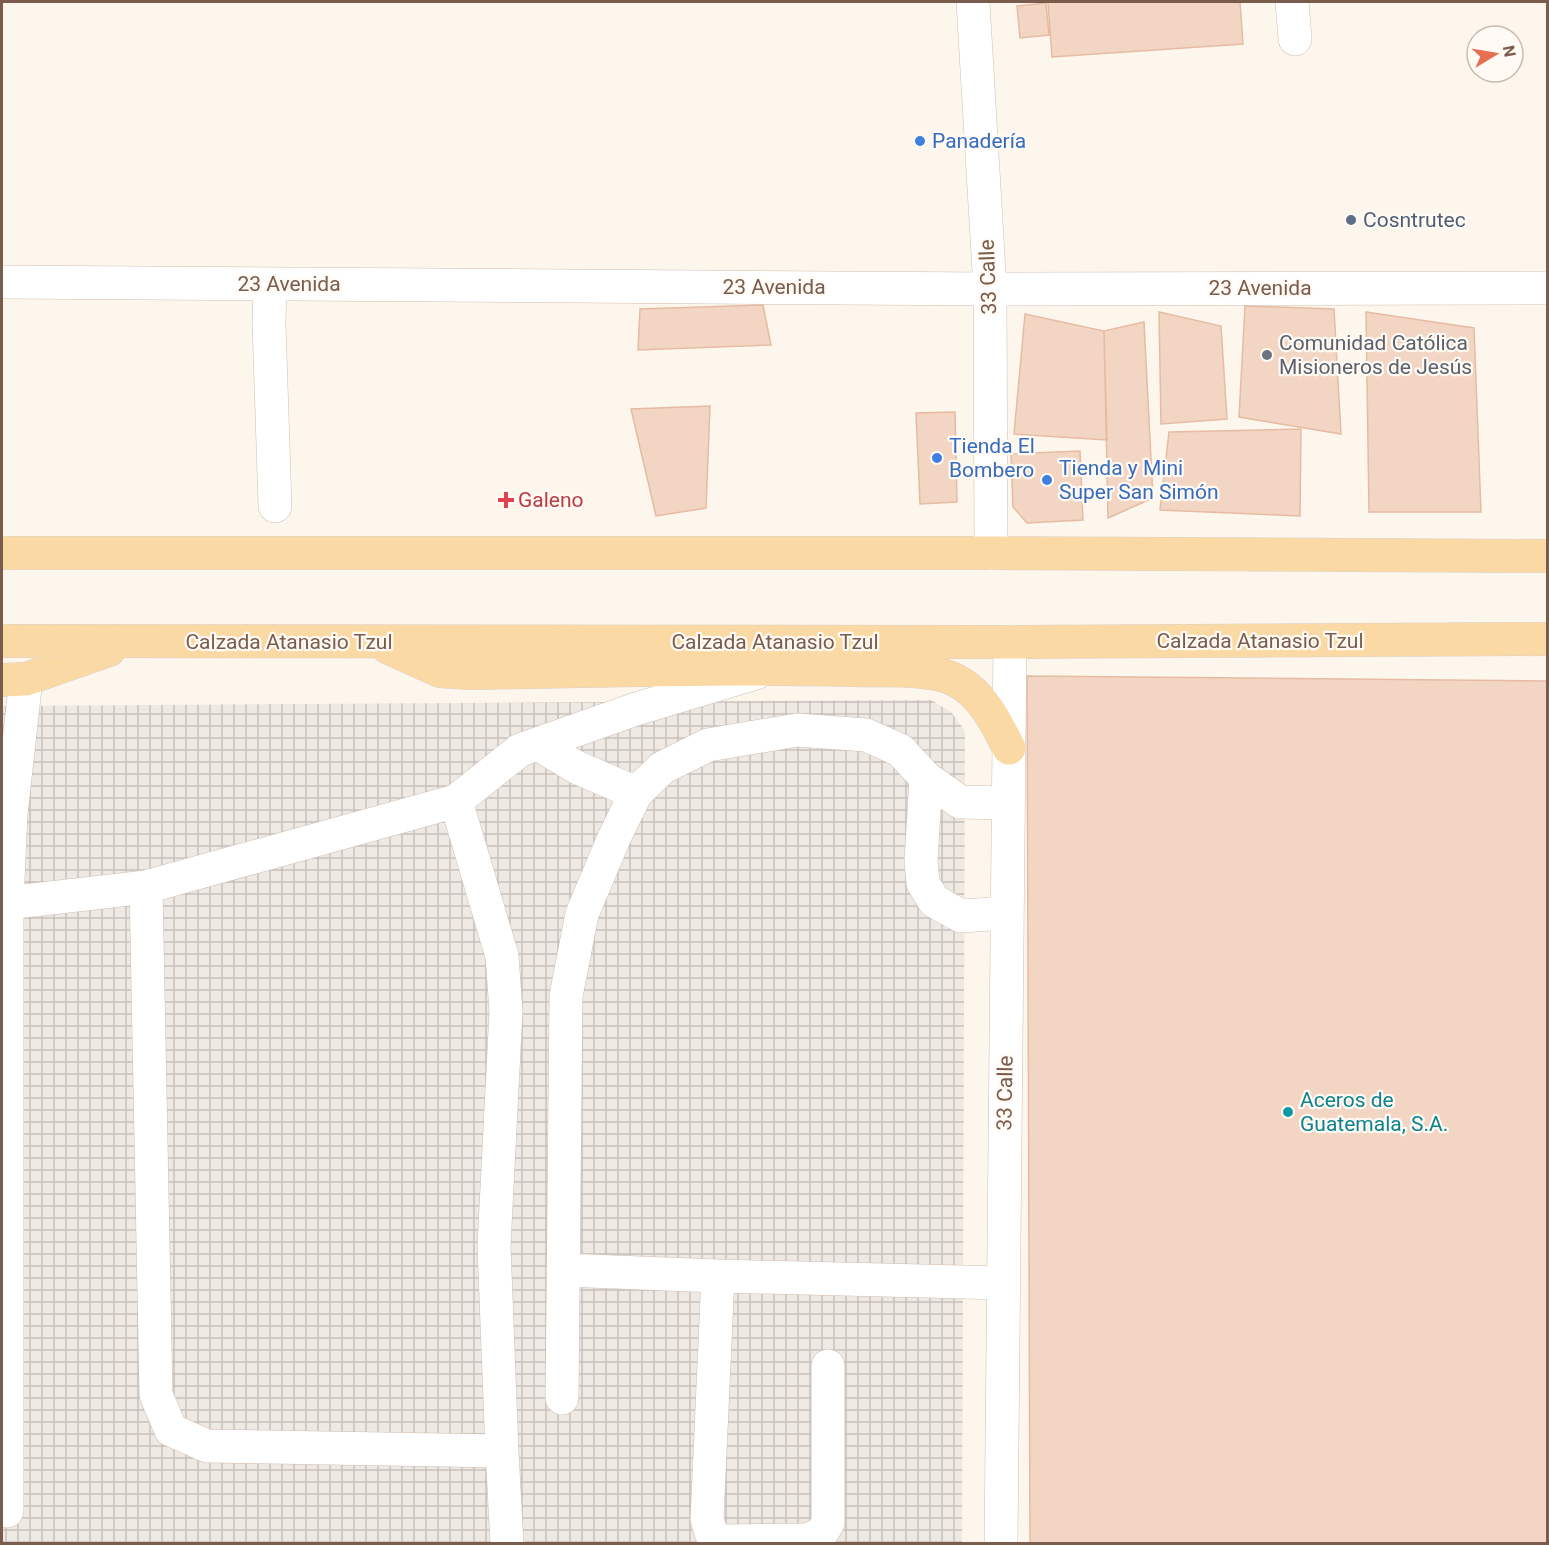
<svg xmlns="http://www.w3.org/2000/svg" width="1549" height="1545" font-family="Roboto,sans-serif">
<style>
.industrial{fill:url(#industrial-grid)}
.building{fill:#f3d5c3;stroke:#e6bba3;stroke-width:1.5}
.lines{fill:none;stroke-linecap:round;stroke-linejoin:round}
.minor-casing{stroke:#d1beb0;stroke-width:34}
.major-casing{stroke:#dad1cd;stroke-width:34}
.minor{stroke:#fff;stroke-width:33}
.major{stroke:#fbd9a5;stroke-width:33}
.shop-dot{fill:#3f7fe0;stroke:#fffaf3;stroke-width:2}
.service-dot{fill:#5c6f8a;stroke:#fffaf3;stroke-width:2}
.worship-dot{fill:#6b7280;stroke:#fffaf3;stroke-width:2}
.health-dot{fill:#e0444e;stroke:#fffaf3;stroke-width:2}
.culture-dot{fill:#0f9aa8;stroke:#fffaf3;stroke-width:2}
.labels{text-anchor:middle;stroke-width:4.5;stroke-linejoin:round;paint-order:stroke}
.shop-label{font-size:21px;fill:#366cbe;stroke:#fffaf3;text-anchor:start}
.service-label{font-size:21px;fill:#4e5e75;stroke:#fffaf3;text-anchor:start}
.street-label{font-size:21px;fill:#7a5c4d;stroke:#fffaf3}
.worship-label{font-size:21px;fill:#5b616d;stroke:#fffaf3;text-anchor:start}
.health-label{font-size:21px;fill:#be3a42;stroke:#fffaf3;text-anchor:start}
.culture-label{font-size:21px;fill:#0d838f;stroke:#fffaf3;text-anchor:start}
</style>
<defs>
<pattern id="industrial-grid" width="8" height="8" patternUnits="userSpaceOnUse" patternTransform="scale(1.5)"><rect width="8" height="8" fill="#efe9e4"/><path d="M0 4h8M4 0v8" fill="none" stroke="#c7c0bb"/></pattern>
</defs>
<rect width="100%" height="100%" fill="#fdf6ec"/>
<path class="industrial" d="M931,700L951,712L965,731L962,1543H2V706Z"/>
<path class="building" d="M1048,2H1240L1243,44L1052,57Z
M1046,3L1049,35L1020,38L1017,6Z
M763,305L771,345L638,350L640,309Z
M1245,306L1334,309L1341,434L1239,417Z
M1159,312L1221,326L1227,419L1161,424Z
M1366,312L1474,328L1481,512H1369Z
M1025,314L1104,331L1107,440L1014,434Z
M1144,322L1153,498L1108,518L1104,331Z
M710,406L706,508L656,516L631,409Z
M955,412L957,502L920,504L916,413Z
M1301,429L1300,516L1160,510L1169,432Z
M1080,451L1083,520L1027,523L1013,507L1011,454Z
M1027,676L1548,681V1544H1030Z"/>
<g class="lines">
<g class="minor-casing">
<path id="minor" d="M973,2L990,289L991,553
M1292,2L1295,39
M2,282L990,289L1548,288
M270,284L269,323L275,506
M538,744L576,767L636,793
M926,778L921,861L923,883L934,901L961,916L1007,913
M146,887L156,1395L171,1430L207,1446L502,1451L494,1246L506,1011L502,956L456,801
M2,898L7,903L146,887L456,801L520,750L636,709L756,673
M563,1270L718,1276L1003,1283
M718,1276L707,1519L711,1533L720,1541L807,1540L821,1534L828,1523V1366
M562,1398L566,996L582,914L614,838L636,793L662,768L708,745L797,730L866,735L900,750L926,778L960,802L1008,803
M502,1451L507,1544
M7,1511V903L11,814L26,679
M1001,1544L1010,642"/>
</g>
<g class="major-casing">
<path id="major" d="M2,553H991L1548,556
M2,641L1010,642L1548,639
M387,647L440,671L469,673C597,671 725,667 853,670C881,671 933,667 957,681C983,695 996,722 1009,748
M2,680L26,679L109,650"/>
</g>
<use href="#minor" class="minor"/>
<use href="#major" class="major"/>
</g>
<g class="shop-dot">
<circle cx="920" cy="141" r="6"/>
<circle cx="937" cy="458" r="6"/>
<circle cx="1047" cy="480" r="6"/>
</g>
<circle class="service-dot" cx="1351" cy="220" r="6"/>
<circle class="worship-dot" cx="1267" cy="355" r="6"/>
<path class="health-dot" d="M503 491h6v6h6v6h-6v6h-6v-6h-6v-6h6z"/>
<circle class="culture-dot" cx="1288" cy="1112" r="6"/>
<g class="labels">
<g class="shop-label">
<text x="932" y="148">Panadería</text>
<text x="949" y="453">Tienda El<tspan x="949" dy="24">Bombero</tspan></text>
<text x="1059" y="475">Tienda y Mini<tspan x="1059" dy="24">Super San Simón</tspan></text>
</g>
<g class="service-label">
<text x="1363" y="227">Cosntrutec</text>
</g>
<g class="street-label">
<text transform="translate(988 277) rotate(-92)" y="7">33 Calle</text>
<text x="289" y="291">23 Avenida</text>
<text x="774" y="294">23 Avenida</text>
<text x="1260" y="295">23 Avenida</text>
<text x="1260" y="648">Calzada Atanasio Tzul</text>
<text x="289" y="649">Calzada Atanasio Tzul</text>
<text x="775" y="649">Calzada Atanasio Tzul</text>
<text transform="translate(1005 1093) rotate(-89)" y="7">33 Calle</text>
</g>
<g class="worship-label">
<text x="1279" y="350">Comunidad Católica<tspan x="1279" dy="24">Misioneros de Jesús</tspan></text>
</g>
<g class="health-label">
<text x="518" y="507">Galeno</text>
</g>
<g class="culture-label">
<text x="1300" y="1107">Aceros de<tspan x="1300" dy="24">Guatemala, S.A.</tspan></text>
</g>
</g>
<rect width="1549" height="1545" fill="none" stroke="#7a5c4d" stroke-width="6"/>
<g transform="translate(1495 54) rotate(79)"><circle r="28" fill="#fffaf3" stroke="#cabbb1" stroke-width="1.5"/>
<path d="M0-4.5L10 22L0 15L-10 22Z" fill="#e76f51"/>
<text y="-9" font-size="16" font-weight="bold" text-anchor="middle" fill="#7a5c4d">N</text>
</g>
</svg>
